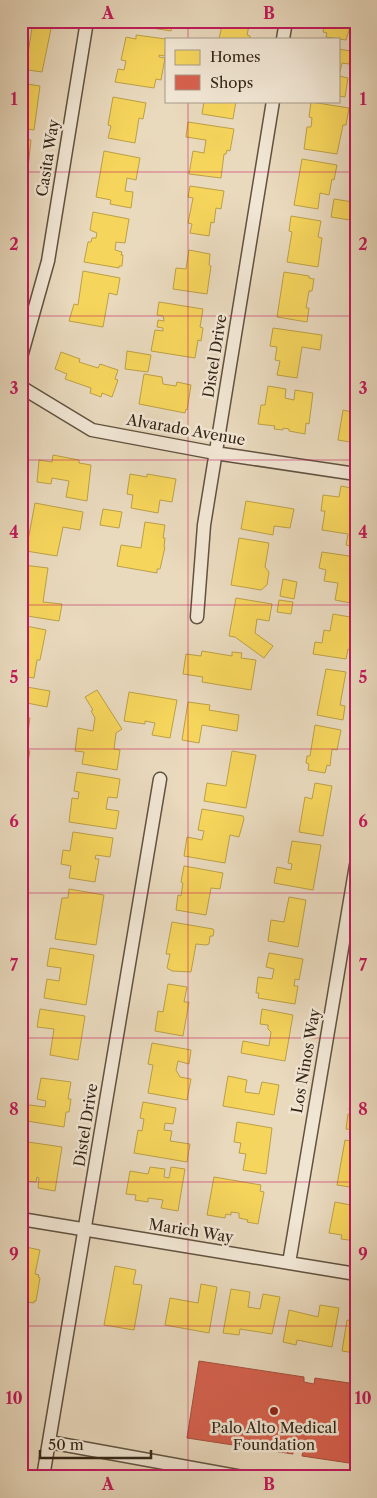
<svg xmlns="http://www.w3.org/2000/svg" width="377" height="1498" font-family="'Libre Caslon Text',serif">
<style>
.homes{fill:#f6d55c;stroke:#bca047}
.shops{fill:#d6604d;stroke:#a54e3c}
.lines{fill:none;stroke-linecap:round;stroke-linejoin:round}
.street-casing{stroke:#615240;stroke-width:15}
.street{stroke:#f1e6d4;stroke-width:12}
.grid{fill:none;stroke:#c2185b;stroke-width:1;stroke-opacity:0.55}
.poi-dot{fill:#8f2418;stroke:#f1e6d4;stroke-width:2}
.labels{text-anchor:middle;stroke-width:5;stroke-linejoin:round;paint-order:stroke}
.street-label{font-size:15px;fill:#342516;stroke:#f1e6d4}
.poi-label{font-size:15px;fill:#342516;stroke:#f1e6d4}
.neatline{fill:none;stroke:#c2185b;stroke-width:2}
.grid-label{font-size:16px;text-anchor:middle;font-weight:bold;fill:#c2185b}
</style>
<rect width="100%" height="100%" fill="#e9d9bd"/>
<filter id="stains"><feTurbulence type="fractalNoise" baseFrequency=".004" numOctaves="4"/><feColorMatrix values="0 0 0 0 .2 0 0 0 0 .09 0 0 0 0 .02 0 0 0 .5 -.17"/></filter>
<radialGradient id="worn" r=".72"><stop offset=".6" stop-color="#630" stop-opacity="0"/><stop offset="1" stop-color="#630" stop-opacity=".3"/></radialGradient>
<path class="homes" d="M33,21L52,24L42,72L21,69V53L28,54Z
M127,21H173L171,31L127,24Z
M223,21H250L247,35L250,36V39H219Z
M325,21H352L346,40L326,37L327,33L323,32Z
M136,35L166,39L165,56L159,55V57L165,58L161,80L156,79L154,88L115,82L118,69L124,70L126,61L121,60L126,37L136,39Z
M338,49L351,51L349,64L342,63L339,76L348,78L345,97L338,96Z
M21,83L40,86L34,130L21,128Z
M113,97L146,103L143,119L139,118L135,143L108,138L111,126L108,125Z
M204,101H236L233,119L202,114Z
M311,102L349,108L346,125H343L337,154L304,149L307,127H311L312,118L309,117Z
M188,122L234,129L230,151L227,150L226,154H224L221,178L189,174L193,151L204,153L206,140L186,137Z
M21,139L31,140L26,187L21,186Z
M104,151L140,158L136,180L127,178L125,191L133,192L131,208L110,204L111,200L96,197Z
M302,159L337,165L334,180L332,179L329,195L320,193L318,209L294,205Z
M190,186L224,191L221,209L216,208L214,223L211,222L209,236L190,233L192,224L188,223L193,198L188,197Z
M334,199L353,202L350,220L331,217Z
M93,212L129,219L125,243L116,242L115,250L122,252L121,255H123L122,266H119V268L84,262L88,242H91L92,238H96L97,233L90,230Z
M291,216L321,221L318,237L322,238L318,267L287,262L292,232L289,231Z
M189,250L210,254L209,265L211,266L207,294L173,289L176,268L186,269Z
M83,271L120,278L117,295L109,293L103,327L69,321L74,304L78,305Z
M284,272L309,276V278L314,279L312,291H309L306,308H309L307,322L277,317Z
M159,302L203,309L200,327L203,328L201,341L198,340L195,358L151,351L155,330L163,331V328L157,327L158,320L164,321V320L163,316L157,315Z
M273,328L322,335L320,350L302,347L297,378L277,375L280,361L275,360L277,347L270,346Z
M127,351L151,355L148,372L125,369Z
M61,352L80,359L79,362L98,368L100,364L118,370L115,379L118,380L112,397L102,393L101,397L90,393L91,388L65,379L67,374L55,369Z
M144,374L162,377L163,384L176,386L177,382L191,385L187,410L186,409L185,413L139,404Z
M268,386L286,389L285,398L294,400L295,390L313,393L309,424L306,423L305,434L289,431V429L283,428V430L274,429L275,426L258,424L261,405H265Z
M343,410L356,413V443L338,440Z
M53,455L79,460V463L91,465L87,501L66,497L69,481L52,478L51,484L37,482L39,460L52,462Z
M130,474L147,477V474L176,479L172,502L160,500L158,513L131,508L133,495L127,494Z
M341,486L356,489V547L346,545L348,534L322,530L325,511H321L323,495L339,497Z
M246,501L294,509L290,528L274,526L273,535L241,529Z
M35,503L83,512L80,530L63,527L57,556L26,551Z
M103,509L122,512L119,528L100,525Z
M145,522L165,525L163,538H165L164,547H165L160,569H157V573L117,566L121,545L141,548Z
M239,538L269,543L265,567L269,572L267,585L261,590L231,585Z
M322,552L356,557V604L335,600L338,583L324,581L326,570L319,568Z
M23,565L48,568L43,602L62,604L59,621L21,615V575Z
M283,579L297,582L294,599L280,596Z
M236,598L272,604L269,621L257,619L255,633L273,646L264,658L235,637L229,636Z
M279,600L293,602L291,614L277,612Z
M333,614L356,618L352,650L348,649L346,659L313,654L315,642L322,643L324,630L330,631Z
M21,625L46,630L40,660H37L34,678L21,676Z
M202,651L232,656V652L242,653L241,658L256,660L251,690L202,682L203,677L183,674L186,654L201,656Z
M326,669L346,672L340,705L345,706L343,720L317,715Z
M21,686L50,691L47,707L27,703L24,717L30,718L27,739L21,738Z
M97,690L122,729L116,733L114,749L120,750L117,770L82,764L84,752L75,751L78,728L93,731L95,718L91,711L93,710L85,697Z
M129,692L177,700L170,738L152,735L155,723L145,721V724L124,721Z
M188,702L210,705L209,710L239,715L237,731L202,725L199,743L182,740Z
M315,725L341,730L337,750L332,749L330,766L327,765L325,773L308,770L309,764L306,763L307,756H310Z
M21,749L30,751L21,799Z
M232,751L256,755L246,808L204,801L207,783L226,786Z
M77,772L120,779L117,798L108,797L106,809L119,811L116,829L69,822L72,798L78,799L79,792L74,791Z
M315,783L332,786L323,836L299,832L305,797L312,799Z
M202,809L243,816L244,819L239,837L230,835L225,863L184,856L187,837L202,840L204,831L198,830Z
M73,832L113,838L110,857L96,855L95,859H99L95,882L69,878L71,866L61,864L63,850L70,851Z
M292,841L321,845L313,890L274,883L277,867L291,870L292,864L288,863Z
M184,866L223,873L220,889L211,888L206,915L176,910L178,895L181,896L183,883L181,882Z
M69,889L104,895L96,945L55,939L62,898H68Z
M289,897L306,900L298,947L268,941L271,920L284,922Z
M172,922L213,929L214,931L213,936H210L209,944L206,945L196,944L191,972L172,971L167,968L170,954H166Z
M50,948L94,955L86,1005L44,998L47,979L59,981L61,968L47,966Z
M269,953L303,959L299,980L295,979L294,986H298L295,1004L258,998L259,993H256L258,977L272,979L274,969L266,967Z
M168,984L187,987L184,1002H189L183,1036L155,1031L158,1011L163,1012Z
M40,1009L85,1016L78,1060L50,1055L54,1029L37,1027Z
M262,1009L293,1015L285,1061L241,1053L243,1041L269,1046L271,1032L268,1029V1025L260,1024Z
M152,1043L191,1050L189,1064L178,1061L176,1070L180,1077L191,1079L187,1100L148,1093L153,1065L148,1064Z
M228,1076L247,1080L245,1092L259,1094L262,1082L279,1085L274,1115L223,1106Z
M41,1078L71,1082L68,1099H71L69,1112H66L64,1127L21,1120V1104L45,1107L46,1101L37,1099Z
M354,1082H356V1130L346,1129L348,1114H352L353,1111L349,1110L351,1100H354L355,1096H352Z
M143,1102L176,1108L173,1124L165,1123L164,1130L172,1131L170,1141L190,1144L187,1162L134,1153L138,1130L142,1131L144,1119L140,1118Z
M237,1122L272,1128L266,1174L243,1170L246,1154L239,1153L241,1143L234,1142Z
M345,1140L356,1142V1188L337,1185Z
M21,1141L62,1147L55,1191L38,1188L39,1178L37,1177L36,1182L27,1181L28,1176H26L24,1186L21,1185Z
M150,1167L165,1169L164,1177L169,1178L171,1167L185,1169L178,1211L161,1208L163,1200L148,1198V1202L135,1200L136,1195L126,1194L130,1171L148,1174Z
M214,1177L261,1185L260,1191L264,1192L258,1224L247,1222L248,1220L239,1218V1213L231,1212V1215L226,1214L225,1218L207,1215Z
M335,1202L356,1206L353,1220H356V1241L341,1239L342,1235L329,1233Z
M21,1246L40,1250L35,1274L39,1275L38,1277L40,1278L36,1301H34V1303L21,1301Z
M115,1266L136,1270L133,1284L142,1285L134,1330L104,1325Z
M201,1284L217,1287L209,1333L165,1325L170,1298L198,1303Z
M231,1289L250,1292L248,1307L260,1309L263,1294L280,1297L272,1334L240,1329L239,1335L223,1333Z
M320,1305L339,1308L332,1347L297,1340L296,1345L283,1342L289,1310L318,1317Z
M347,1320L356,1322L355,1353L342,1351Z"/>
<path class="shops" d="M199,1361L304,1377V1382L314,1384L315,1378L356,1384V1464L302,1456L303,1451L293,1449V1454L187,1438Z"/>
<g class="lines">
<g class="street-casing">
<path id="street" d="M283,39L286,21
M21,357L48,261L87,21
M21,387L92,430L215,453L356,474
M197,617L204,525L273,101
M21,1219L356,1274
M289,1263L356,865
M49,1442L242,1477
M43,1477L160,779"/>
</g>
<use href="#street" class="street"/>
</g>
<path class="grid" d="M188,21V39M188,101V1477M21,172H356M21,316H356M21,460H356M21,605H356M21,749H356M21,893H356M21,1038H356M21,1182H356M21,1326H356"/>
<circle class="poi-dot" cx="274" cy="1411" r="5"/>
<g class="labels">
<g class="street-label">
<text transform="translate(48 158) rotate(-81)" y="5">Casita Way</text>
<text transform="translate(215 356) rotate(-81)" y="5">Distel Drive</text>
<text transform="translate(186 430) rotate(10)" y="5">Alvarado Avenue</text>
<text transform="translate(306 1061) rotate(-80)" y="5">Los Ninos Way</text>
<text transform="translate(86 1125) rotate(-81)" y="5">Distel Drive</text>
<text transform="translate(191 1231) rotate(9)" y="5">Marich Way</text>
</g>
<g class="poi-label">
<text x="274" y="1433">Palo Alto Medical<tspan x="274" dy="17">Foundation</tspan></text>
</g>
</g>
<rect width="377" height="1498" fill="none" stroke="#e9d9bd" stroke-width="55"/>
<rect x="165" y="38" width="175" height="65" fill="#f1e6d4" stroke="#a59988"/>
<rect x="175" y="50" width="25" height="15" fill="#f6d55c" stroke="#a59988"/>
<text x="210" y="62" font-size="15" fill="#342516">Homes</text>
<rect x="175" y="75" width="25" height="15" fill="#d6604d" stroke="#a59988"/>
<text x="210" y="88" font-size="15" fill="#342516">Shops</text>
<path d="M40 1450v8h111v-8" fill="none" stroke="#342516" stroke-width="2.5"/>
<text x="48" y="1450" font-size="15" fill="#342516" stroke="#f1e6d4" stroke-width="4" paint-order="stroke">50 m</text>
<rect x="28" y="28" width="322" height="1442" class="neatline"/>
<g class="grid-label">
<text x="108" y="19">A</text>
<text x="269" y="19">B</text>
<text x="14" y="105">1</text>
<text x="363" y="105">1</text>
<text x="14" y="250">2</text>
<text x="363" y="250">2</text>
<text x="14" y="394">3</text>
<text x="363" y="394">3</text>
<text x="14" y="538">4</text>
<text x="363" y="538">4</text>
<text x="14" y="683">5</text>
<text x="363" y="683">5</text>
<text x="14" y="827">6</text>
<text x="363" y="827">6</text>
<text x="14" y="971">7</text>
<text x="363" y="971">7</text>
<text x="14" y="1115">8</text>
<text x="363" y="1115">8</text>
<text x="14" y="1260">9</text>
<text x="363" y="1260">9</text>
<text x="14" y="1404">10</text>
<text x="363" y="1404">10</text>
<text x="108" y="1490">A</text>
<text x="269" y="1490">B</text>
</g>
<rect width="100%" height="100%" filter="url(#stains)"/>
<rect width="100%" height="100%" fill="url(#worn)"/>
</svg>
